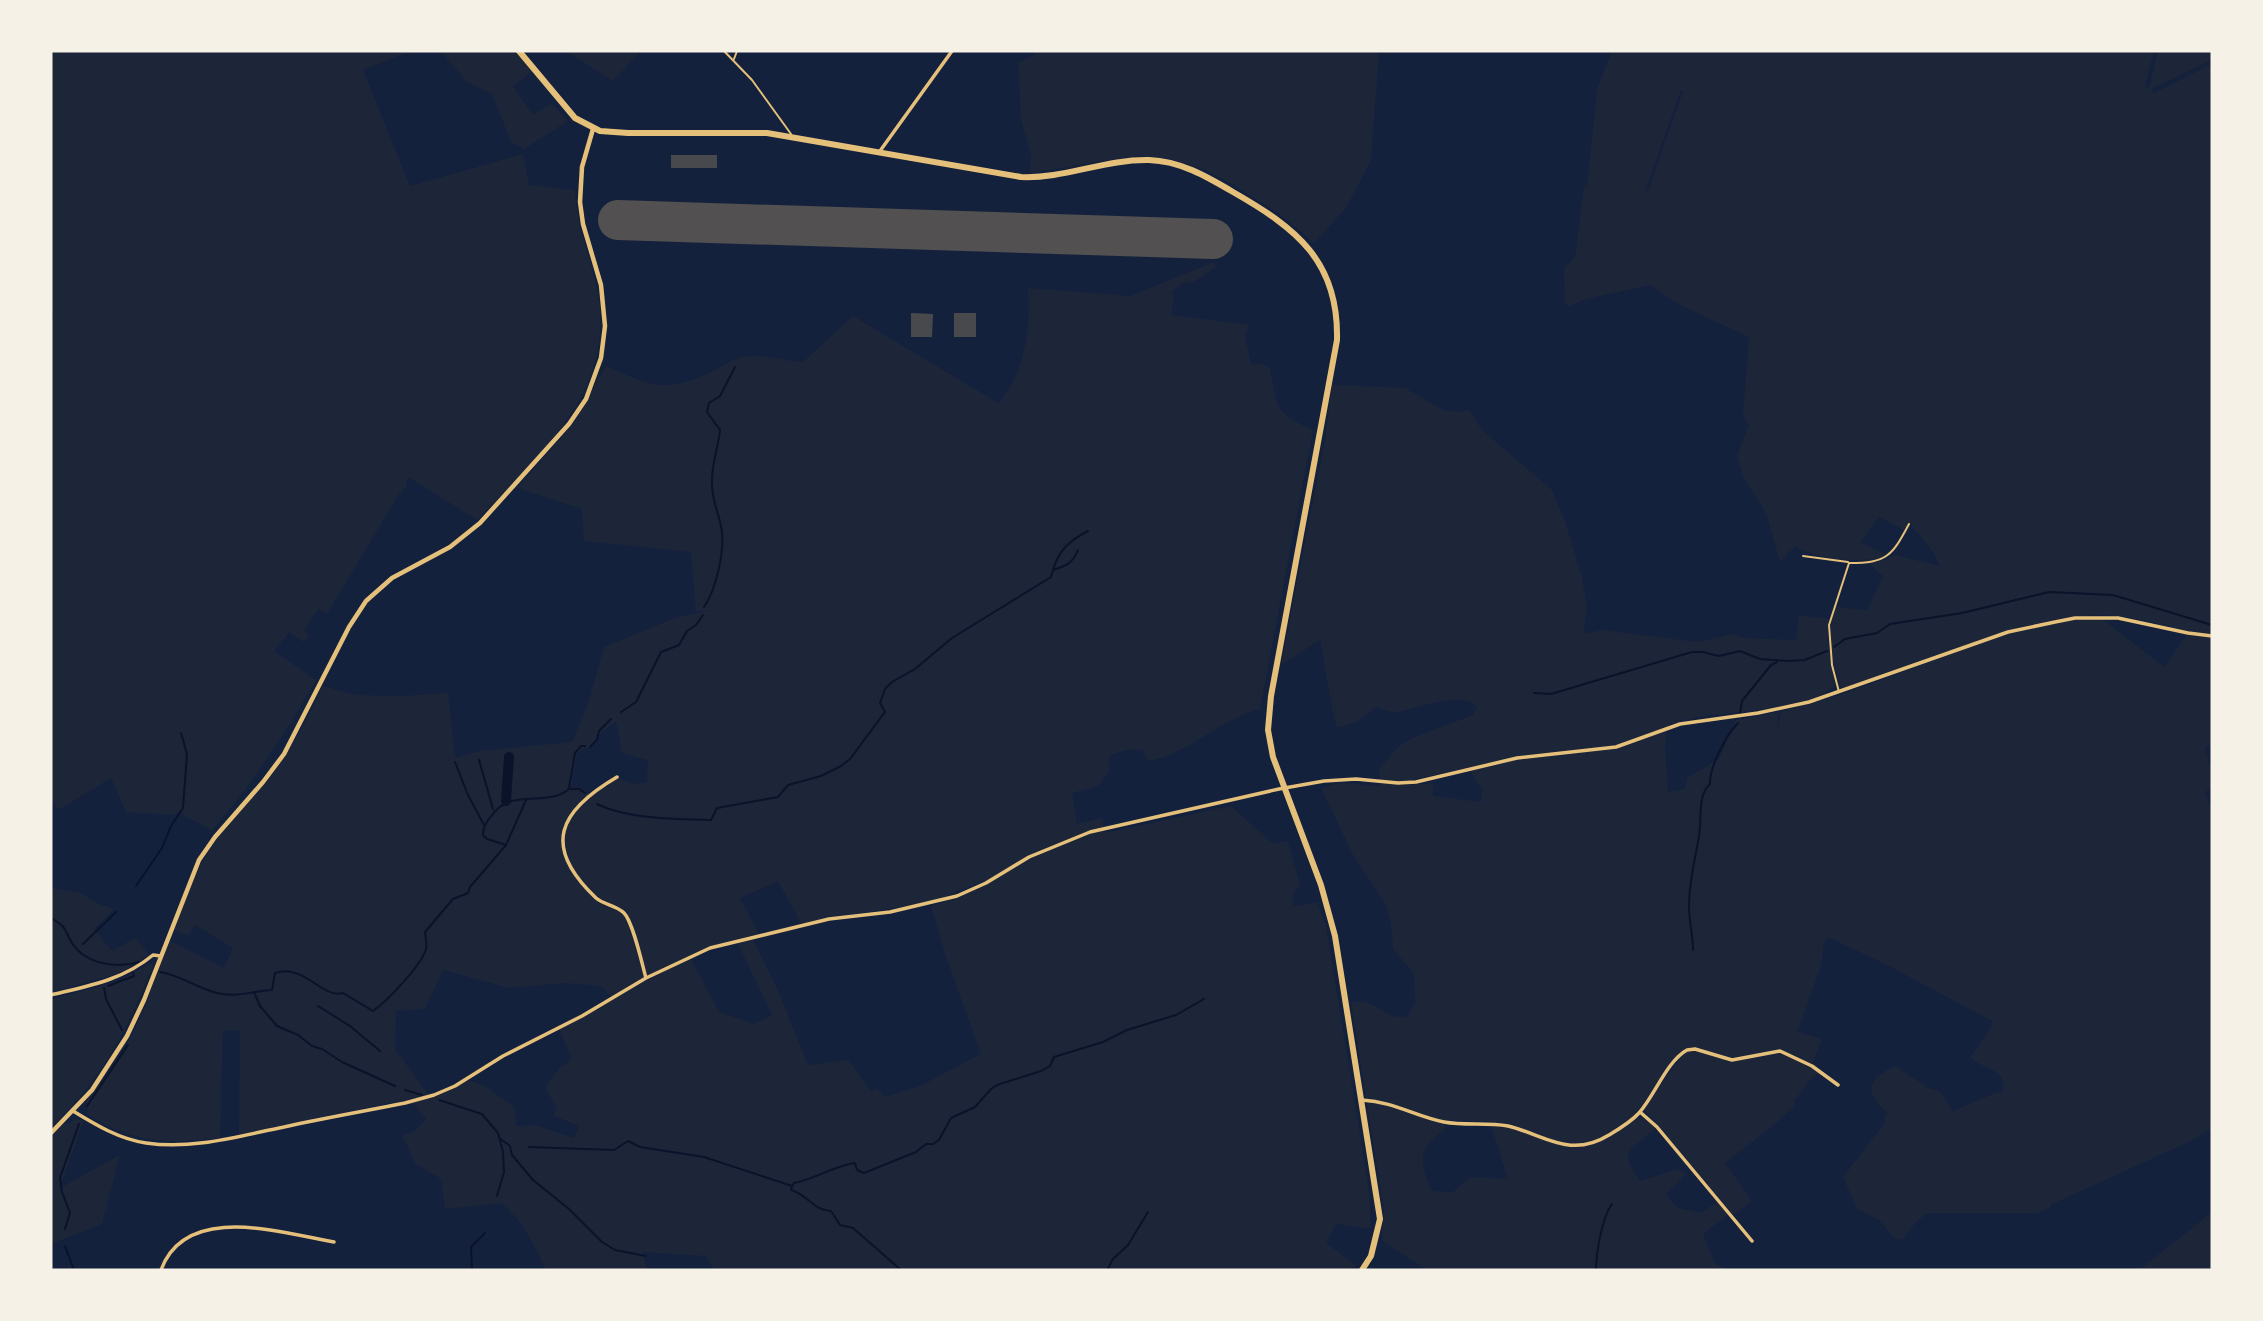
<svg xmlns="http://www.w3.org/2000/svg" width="2263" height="1321" font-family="Helvetica,sans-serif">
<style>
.green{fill:#1d2539;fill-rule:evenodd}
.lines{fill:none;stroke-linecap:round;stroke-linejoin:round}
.stream{stroke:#0b132b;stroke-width:2}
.river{stroke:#0b132b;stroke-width:10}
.runway{stroke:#525050;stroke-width:40}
.building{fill:#48494c}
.service{stroke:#e5c07b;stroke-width:2}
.minor{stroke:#e5c07b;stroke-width:3.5}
.tertiary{stroke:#e5c07b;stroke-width:4.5}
.primary{stroke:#e5c07b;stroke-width:6}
</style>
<rect width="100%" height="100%" fill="#14213d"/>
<path class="green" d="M51,51H411L363,70L410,186L523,154L529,185L574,190C577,202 577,215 580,227C587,254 598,282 600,310C606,402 534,460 477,520L408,477L406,487L399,494L327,614L318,609L305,629L308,636L303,642L289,632L274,651L316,680C285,734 253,783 212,830L177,812L174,815L126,812L111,778L59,810L54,804L51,806Z
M441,51H516L533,71L513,86L533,115L552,103L568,121L524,149L511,142L492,94L467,82Z
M566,51H641L613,81Z
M1036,51H1379L1371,160L1346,208L1314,243L1281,215L1230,183L1203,169L1170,159L1135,156L1030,173L1031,154L1021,120L1018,63L1032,56Z
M1612,51H2154L2145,86L2149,88L2158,51H2212V60L2151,89L2154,93L2212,64V635C2174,630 2135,614 2096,615C2046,617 1997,634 1950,651C1915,663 1880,676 1844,688L1840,685C1831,658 1827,634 1835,606L1867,611L1883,576L1868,563L1882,561L1895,555L1939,566C1936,548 1919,538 1910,523L1904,530L1879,517L1861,542L1887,556C1863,564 1815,560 1795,546L1780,562L1766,513L1743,477L1737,456L1749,425L1743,415L1749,337L1678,304L1650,285L1586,299L1567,307V303H1565L1564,269L1575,257L1584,187H1587L1597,89ZM1681,90L1683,91L1648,191L1645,192Z
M1214,262L1216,267L1195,281L1184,283L1172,291L1174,300L1171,315L1249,325L1245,336L1251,365L1262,364L1270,368C1277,408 1274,412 1313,430L1260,709C1221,718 1188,755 1148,761L1143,750L1130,749L1110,755L1109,772L1098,786L1072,793L1077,824L1102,818L1105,833L1231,806L1273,844L1288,841L1300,885L1293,893V907L1317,902L1326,926L1369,1190L1371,1229L1336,1224L1326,1243L1356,1265L1352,1270H714L706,1256L643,1252L647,1270H546C534,1245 523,1221 501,1203L445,1209L441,1179L415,1163L402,1135L414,1132L426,1119L412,1102L444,1093L469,1080L485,1086L515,1108L516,1126L535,1125L574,1138L579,1126L552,1115L557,1109L545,1087L559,1069L572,1059L559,1029L690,957L719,1012L754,1024L772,1015L737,942L753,939L779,993L808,1065L848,1060L871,1091L877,1089L885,1097L920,1086L981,1054L947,960L931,906L957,898L984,886L983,881L939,899L913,905L801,923L778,881L740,898L759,934L709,947L647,976C642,960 636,928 627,915C620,906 607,906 599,899C592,894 587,886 581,879C542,832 575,804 617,778L633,784L647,782L648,760L622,753L616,721L601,733L591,748H583L577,753L571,787L579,789L589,795C580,803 568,813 564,825C553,850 579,886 599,901C608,909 619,908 627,918L645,978L612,997L601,986L565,983L509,988L443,970L425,1009L396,1011L395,1049L429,1095L239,1134L240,1031L223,1030L220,1138C169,1144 133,1143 88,1115L86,1102C107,1076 126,1049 140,1018C151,993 159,966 170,941L224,968L233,948L195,925L188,936L174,930C184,898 197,866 217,839C238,810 265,786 285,756C300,734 311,709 323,686L355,695L402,696L448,693L455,758L479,751L572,742L589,701L604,647L675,618L711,610L696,611L691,552L584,541L582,509L517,488L572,425L606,366C649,385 664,394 709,373C720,368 732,359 744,357C764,353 783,361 803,362L853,316L998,403C1025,374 1031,326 1028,288L1130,296Z
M1332,385L1405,388L1443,410L1458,412L1469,410L1482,430L1552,490L1565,521L1582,578L1587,608L1583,634L1602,630L1697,642L1733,634L1744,638L1796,640L1799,615L1828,619V645L1835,686C1811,709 1738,711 1705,716C1692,718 1680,722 1668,725L1665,746L1668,792L1685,789L1687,778L1719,759L1736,720L1779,712L1777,729L1782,711L1840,695L2005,634L2072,620L2102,619L2164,667L2187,635L2212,638V744L2205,748L2212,774V788L2205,792C2211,806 2219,839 2207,851L2212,847V1128L2191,1141L2050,1205L2049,1208L2038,1213H1927L1916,1222L1902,1240L1895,1239L1879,1220L1857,1209L1843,1177L1886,1121L1884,1119L1887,1114C1883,1108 1877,1102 1873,1095C1865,1082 1885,1071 1895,1066L1928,1088L1939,1091L1953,1111L1995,1093L2003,1092C2007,1067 1984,1071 1970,1057L1990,1029L1992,1021L1889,966L1828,937L1824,943L1821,966L1797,1032L1822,1039L1812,1065L1820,1072L1811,1079L1794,1101L1796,1104L1775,1124L1725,1163L1752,1201L1733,1215L1659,1126L1643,1109L1687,1048L1673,1063L1638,1110V1118L1648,1121L1656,1128L1631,1149L1628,1153L1629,1163L1640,1181L1678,1169L1686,1174L1666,1194L1678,1208L1701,1213L1717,1202L1728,1215L1703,1234L1714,1262L1726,1270H1424V1268L1382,1241L1384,1211L1351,1003C1374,995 1386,1023 1408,1016L1415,1003L1414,974L1393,949L1391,923L1385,903L1354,857L1321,788L1339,783L1380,786L1379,769L1400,745L1417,736L1473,715L1477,707C1462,689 1417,709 1397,712C1391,713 1382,709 1376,707L1358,721L1337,728C1329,700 1326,670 1320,640L1281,665L1325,439ZM1503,760L1471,770L1474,779L1482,788L1481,802L1433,796V783L1411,785V780ZM1445,1120L1490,1122L1508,1179L1470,1177L1453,1192L1432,1191C1419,1162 1417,1149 1445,1129Z
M51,888L81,893L99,904L114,909L94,929L112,951L135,938L149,954L123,972L53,992L51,989Z
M150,963L153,965C127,1031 103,1078 51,1128V999L119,981Z
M77,1119L83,1121L60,1188L120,1155L102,1224L51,1244V1137L63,1125Z
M2212,1212V1270H2139Z"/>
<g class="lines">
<path class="stream" d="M51,318H52
M1053,570C1059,550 1069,541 1088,531
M704,607C716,590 724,553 722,533C721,517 712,504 712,484C711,465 718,449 720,430L707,412L709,403L720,396L735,367
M1834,647L1845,639L1877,633L1890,624L1962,613L2049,592L2113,595L2212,625
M1534,693L1551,694L1692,652H1703L1719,656L1740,651L1760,659L1787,661L1805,660L1827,651
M621,712L636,702L661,652L679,645L687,631L696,625L703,615
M1740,713L1742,701L1771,665L1777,662
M590,747L597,740L599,731L611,719
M479,760L493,809
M455,762L468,795L484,825
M569,788L575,753L581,746H585
M569,789H579L585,793
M597,804C627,819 676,819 711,820L717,808L778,797L788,785L821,776L841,766L850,759L885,712L880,703L885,689L892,682L915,669L952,638L1051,577L1053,570C1066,566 1073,563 1078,550
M506,845L526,800
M136,886L162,848L171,826L183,808L187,754L181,733
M51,918C68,928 63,928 72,943C85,964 118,969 139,962
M83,944L116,912
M1693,950C1693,935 1689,921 1689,906C1689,882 1695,860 1699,836C1702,820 1697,795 1710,784C1709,768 1726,735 1738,723
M160,972C180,975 197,988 217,993C235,998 253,991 272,990L275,973C304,963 322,999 343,993L373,1011C387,1001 421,966 426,949C427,944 426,938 425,932L453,899L468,893L470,887L506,845L487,839L483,835C483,826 487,822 492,815C512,787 547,808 569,789
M108,986L134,976L133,973
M104,988L106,999L122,1030
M254,992L260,1006L277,1026L298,1035L312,1046L322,1049L342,1062L395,1086
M318,1006L350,1026L380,1051
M405,1090L422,1095
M439,1100L482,1114L498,1133L503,1152L504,1172L497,1196
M87,1106L128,1045
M499,1138L510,1146L512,1155L533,1180L569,1209L602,1242L615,1250L646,1256
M529,1147L614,1150L628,1141L640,1147L704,1157L792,1186L794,1183C816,1179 833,1166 855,1163L857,1170L864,1173L916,1152L926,1144H933L939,1140L951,1118L975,1107L991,1089L997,1085L1041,1071L1050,1066L1054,1057L1103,1042L1127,1030L1176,1015L1204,999
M792,1187L791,1190C807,1194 814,1211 831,1211L840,1225L853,1228L901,1270
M65,1229L70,1213L62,1192L60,1178L79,1124
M65,1246L74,1270
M472,1270L471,1247L485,1233
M1107,1270L1113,1259L1128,1245L1148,1212
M1596,1270C1596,1254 1602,1217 1612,1204"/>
<path class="river" d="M506,801L509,757"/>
<path class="runway" d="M618,220L1213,239"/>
</g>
<path class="building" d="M671,155H717V168H671Z
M911,313L933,314L932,337H911Z
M954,313H976V337H954Z"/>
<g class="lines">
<path class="service" d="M724,51L752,80L791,134
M734,59L737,51
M1803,556L1848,562
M1839,692L1832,665L1829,625L1849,563C1887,563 1892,556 1909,524"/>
<path class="minor" d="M880,151L952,51
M617,777C559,811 541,846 596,898C604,905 616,905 624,913C633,922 642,964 646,978
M51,995C88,986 123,980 153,955L161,956
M1362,1100C1395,1102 1414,1116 1444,1122C1465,1126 1487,1122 1508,1126C1545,1135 1570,1159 1609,1135C1619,1129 1631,1122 1639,1113C1655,1095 1667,1061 1687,1050L1695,1049L1732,1060L1780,1051L1812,1066L1838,1085
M73,1111C96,1125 119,1139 146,1143C193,1150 239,1136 284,1127C324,1118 365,1111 405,1103L434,1095L455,1086L503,1056L582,1016L646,978L710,948L829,919L890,912L957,896L986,883L1029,857L1090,832L1279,789L1324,781L1356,779L1398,783L1416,782L1517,758L1616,747L1680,724L1758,713L1809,702L2008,632L2055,622L2075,618H2118L2188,633L2212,636
M1640,1112L1657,1127L1752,1241
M161,1270C186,1202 282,1233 334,1242"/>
<path class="tertiary" d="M51,1133L92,1090L127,1036L144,1000L199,860L215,837L263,782L284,754L349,627L366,601L392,578L450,547L480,523L569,424L586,399L601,358L605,326L601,285L583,224L580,202L582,167L593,129"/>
<path class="primary" d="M519,51L575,118L600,131L628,133H767L1021,177C1064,179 1105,159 1149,160C1180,161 1206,176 1233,192C1296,228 1339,261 1337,340L1271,696L1268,730L1273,757L1321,885L1335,936L1380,1219L1371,1256L1362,1270"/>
</g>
<rect width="2263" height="1321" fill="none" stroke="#f6f1e7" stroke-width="105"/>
</svg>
